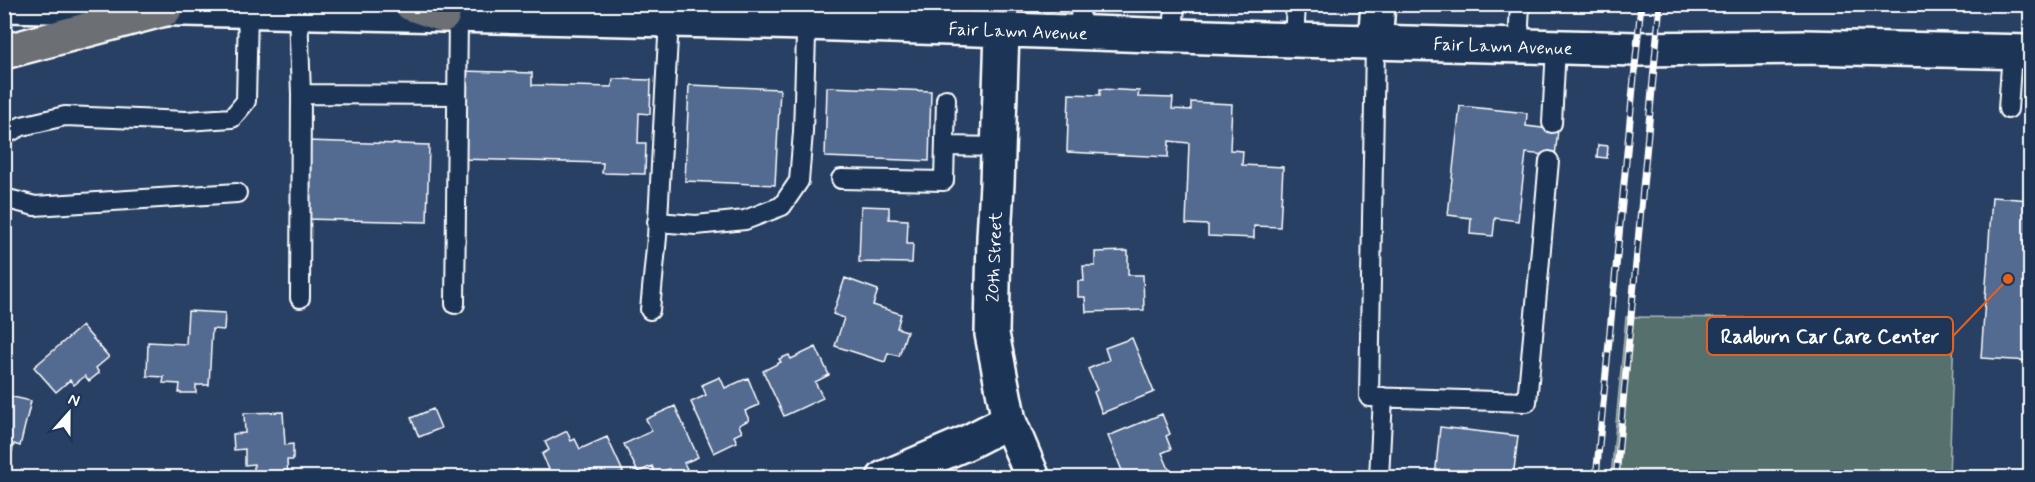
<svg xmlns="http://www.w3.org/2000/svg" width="2035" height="482" font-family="Mynerve,sans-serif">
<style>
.green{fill:#546f6d;stroke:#aab7b6;stroke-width:1.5}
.building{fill:#536a91;stroke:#fff;stroke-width:1.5}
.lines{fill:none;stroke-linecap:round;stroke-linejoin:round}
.lane-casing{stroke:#fff;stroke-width:22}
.street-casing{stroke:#fff;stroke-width:38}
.secondary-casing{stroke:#fff;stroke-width:38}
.highway-casing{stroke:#fff;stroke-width:38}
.lane{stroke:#1d3557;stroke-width:18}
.street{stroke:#1d3557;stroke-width:33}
.secondary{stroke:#1d3557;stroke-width:33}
.highway{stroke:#6c6f75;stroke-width:33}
.rail-casing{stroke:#fff;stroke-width:7}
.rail{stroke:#1d3557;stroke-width:4.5;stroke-dasharray:14;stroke-linecap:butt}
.labels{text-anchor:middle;stroke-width:6;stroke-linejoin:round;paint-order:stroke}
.street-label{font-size:18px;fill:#fff;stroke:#1d3557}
.leader{fill:none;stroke:#e96118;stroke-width:2}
.callout-dot{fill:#e96118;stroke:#1d3557;stroke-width:2}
.callout{fill:#1d3557;stroke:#e96118;stroke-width:2}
.callout-label{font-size:20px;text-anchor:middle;font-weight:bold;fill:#fff}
</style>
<rect width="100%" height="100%" fill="#284063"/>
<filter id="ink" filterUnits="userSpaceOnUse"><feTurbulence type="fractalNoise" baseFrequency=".0167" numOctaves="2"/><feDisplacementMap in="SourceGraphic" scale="12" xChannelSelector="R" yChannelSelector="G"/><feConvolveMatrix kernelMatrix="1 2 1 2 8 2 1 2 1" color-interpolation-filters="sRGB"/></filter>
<g filter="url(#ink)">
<path class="green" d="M1626,317L1754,318L1954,332L1949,477H1611Z"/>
<path class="building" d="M462,71L532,73V85L612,87L613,79L651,80L650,114L639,113L638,143H646L645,174L602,173L603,163L460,159Z
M689,85L780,89L775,185L685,181Z
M827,87L931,91L929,161L825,157Z
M1100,89L1139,91L1138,97L1173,98L1172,109L1191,110V102L1232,104L1230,150L1243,151L1242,165L1283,167L1280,227L1254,226V238L1208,236V225L1186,224L1189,143L1169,141L1168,157L1067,152L1069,94L1100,95Z
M1460,106L1527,113L1526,126L1558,130L1555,156L1526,153L1518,221L1495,218L1493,236L1470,234L1471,218L1448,215Z
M307,141L429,145L427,222L305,219Z
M1598,145L1608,146L1607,158L1597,157Z
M1992,197L2030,200V361L1981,358Z
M861,206L889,207V219L908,220L907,244H913L912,263L859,262Z
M1128,251V275H1143L1144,310L1086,312L1085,297H1078V281H1084L1083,266H1095V252Z
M845,278L878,290L873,305L901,314L897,328L907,331L899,356L888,353L885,362L835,346L844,318L833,314Z
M188,311L225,313L224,330L212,329L209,385H196V393H179L180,384L163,383L164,377L147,376L148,342L186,344Z
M82,326L109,357L96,368L99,373L89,381L85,376L74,385L70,380L56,392L34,367Z
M1132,338L1154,392L1102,413L1094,392L1097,390L1088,369L1109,360L1105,348Z
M816,347L829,375L815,382L823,398L784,416L763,371L781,362L779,359L789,355L791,359Z
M720,377L725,388L748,378L759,405L745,411L749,420L739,425L742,432L734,436L737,442L714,453L691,402L706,395L702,385Z
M4,395L31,401L20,446L14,444L10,459L4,458Z
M675,406L698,457L684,463L687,469L673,476L669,469L656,475L652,466L638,472L624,444L652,431L646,419Z
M433,409L441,428L419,437L411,418Z
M283,412L285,445L293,444V460H287L288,478H254V464L245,465V449L234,450L233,434L245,433L244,413Z
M1162,414L1170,434L1166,436L1171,449L1162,453L1172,476L1125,478L1108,436Z
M1440,427L1518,436L1513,478H1435Z
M567,431L571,441L575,439L580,449L607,437L623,472L610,478H553L542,454L549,450L545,442Z
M517,469L521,478H497Z"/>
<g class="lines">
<g class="lane-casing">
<path id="lane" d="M1520,4L1519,25L1521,46
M298,12L301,94L300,298
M1079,33L1081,4
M1173,36L1175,4
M1294,40L1296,4
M1375,43L1369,397L1527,402L1549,161
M301,94L457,95
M2008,109L2012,52
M1552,123L1556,47
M4,135L22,126L65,116L186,121L232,118L246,101L248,11
M945,146L999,147
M841,179L944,181L946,99
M4,198L35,206L237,193
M657,222L696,225L745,220L782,206L799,181L803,132L807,4
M455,304L458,15
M650,310L657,237L669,20
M1379,478L1383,397"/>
</g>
<g class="street-casing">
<path id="street" d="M1375,43L1378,4
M884,478L966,443L1009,421"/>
</g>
<g class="secondary-casing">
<path id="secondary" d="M4,5L806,23L1294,40L1637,49L1804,47L2030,52
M1002,31L997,184L994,237L992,334L1009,421L1033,478"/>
</g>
<g class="highway-casing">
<path id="highway" d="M411,4L443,15
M4,52L165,9V4"/>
</g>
<use href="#lane" class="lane"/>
<use href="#street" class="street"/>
<use href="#secondary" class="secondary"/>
<use href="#highway" class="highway"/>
<g class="rail-casing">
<path id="rail" d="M1596,478L1641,4
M1616,478L1660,4"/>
</g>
<use href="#rail" class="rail"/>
</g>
</g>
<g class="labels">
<g class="street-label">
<text transform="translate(1018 31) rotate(2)" y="6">Fair Lawn Avenue</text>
<text transform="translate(1503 46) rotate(2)" y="6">Fair Lawn Avenue</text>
<text transform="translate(994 257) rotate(-88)" y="6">20th Street</text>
</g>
</g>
<path class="leader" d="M2008 279L1953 336"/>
<circle class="callout-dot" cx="2008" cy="279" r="6"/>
<rect class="callout" x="1707" y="317" width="246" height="38" rx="6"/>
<g class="callout-label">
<text x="1830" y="343">Radburn Car Care Center</text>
</g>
<rect width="2035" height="482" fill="none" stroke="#1d3557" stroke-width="24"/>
<rect x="12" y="12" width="2011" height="458" fill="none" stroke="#fff" stroke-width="2" filter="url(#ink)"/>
<g transform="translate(69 413) rotate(21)" stroke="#1d3557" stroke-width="4.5" paint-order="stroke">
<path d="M0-4.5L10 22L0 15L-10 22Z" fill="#ffffff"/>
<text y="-9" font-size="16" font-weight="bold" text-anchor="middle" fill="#ffffff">N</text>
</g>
</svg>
